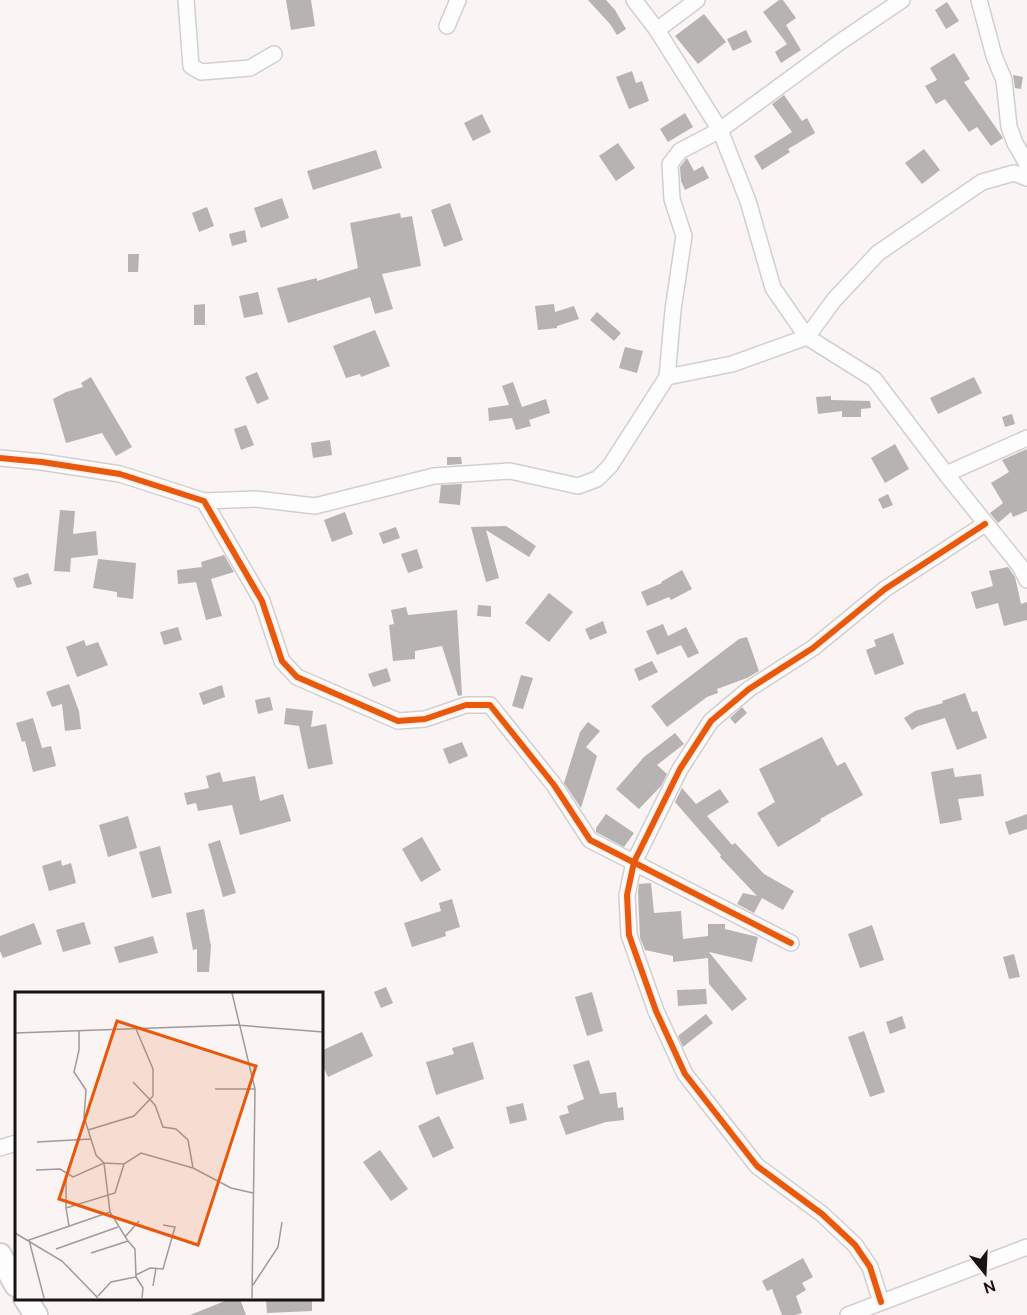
<svg xmlns="http://www.w3.org/2000/svg" width="1027" height="1315" font-family="Ubuntu,sans-serif">
<style>
.building{fill:#b7b3b3}
.lines{fill:none;stroke-linecap:round;stroke-linejoin:round}
.street-casing{stroke:#d3cfcf;stroke-width:18}
.secondary-casing{stroke:#d3cfcf;stroke-width:26}
.street{stroke:#fefdfd;stroke-width:15}
.secondary{stroke:#fefdfd;stroke-width:22}
.cycleway-casing{stroke:#fef1f0;stroke-width:10}
.cycleway{stroke:#e8590c;stroke-width:6}
.inset-road{fill:none;stroke:#a09a9a;stroke-width:1.5}
.view{fill:#e8590c;fill-opacity:0.15;stroke:#e8590c;stroke-width:3}
.inset-edge{fill:none;stroke:#191414;stroke-width:3}
</style>
<rect width="100%" height="100%" fill="#faf4f4"/>
<path class="building" d="M286,0H311L315,26L291,30Z
M588,0H606L615,10L626,29L617,35L610,24Z
M779,0H783L796,18L786,25L801,50L781,63L775,52L787,44L763,12Z
M947,2L959,21L946,29L935,10Z
M704,14L726,42L698,64L675,36Z
M746,30L752,42L733,51L727,39Z
M954,53L970,79L964,82L1001,135L1003,138L991,146L977,127L969,132L945,99L936,104L925,86L937,80L930,68Z
M632,71L636,83L642,81L649,101L629,109L616,77Z
M1013,75L1023,77L1021,89L1015,88Z
M784,95L802,121L807,118L815,133L788,149L790,152L762,170L754,156L792,132L772,104Z
M685,113L693,127L668,142L660,129Z
M482,114L491,132L473,141L464,123Z
M618,143L635,168L616,181L599,156Z
M924,149L940,170L922,184L905,163Z
M376,150L382,168L313,190L307,171Z
M687,158L694,171L703,166L709,178L685,190L681,181L680,167Z
M282,198L289,218L261,228L254,208Z
M450,203L463,240L444,247L431,210Z
M207,207L214,226L199,232L192,213Z
M400,213L401,218L412,216L421,266L382,274L393,309L375,314L370,297L288,323L277,288L317,278V281L358,268L350,223Z
M245,230L247,242L232,246L229,234Z
M128,254H139L138,272H128Z
M258,292L263,314L244,318L239,296Z
M205,304V325H194V305Z
M554,304L555,312L574,306L579,319L557,326V328L538,330L535,306Z
M597,312L621,333L614,341L590,320Z
M375,330L390,366L361,377L360,374L346,378L333,346Z
M625,347L643,351L637,373L619,368Z
M257,372L269,399L257,404L245,377Z
M91,377L132,447L116,456L102,433L66,443L53,399L66,392L83,387L81,383Z
M974,377L982,393L938,414L930,398Z
M513,382L522,407L546,399L550,413L529,420L531,426L516,430L512,418L489,421L488,408L509,405L502,386Z
M831,396V400L870,401L871,408L861,409V417H842V411L818,414L816,397Z
M1012,414L1015,424L1005,427L1002,417Z
M246,425L254,445L241,450L234,429Z
M330,440L332,455L313,458L311,443Z
M895,444L909,469L885,483L871,458Z
M1027,449V511L1013,517L1011,512L998,523L990,513L1003,503L991,483L1009,472L1002,460Z
M447,457H461L462,464L447,465Z
M462,484L460,505L439,503L441,485Z
M888,494L893,505L883,509L878,499Z
M60,510L75,511L73,534L96,531L98,555L71,558L70,572L54,571Z
M345,512L353,534L332,542L324,520Z
M506,526L536,546L529,557L486,530L499,578L486,582L471,527Z
M396,527L400,538L383,544L379,533Z
M417,549L423,568L408,573L401,554Z
M224,555L234,572L211,579L222,616L206,620L196,582L178,584L177,570L202,567L201,562Z
M98,559L136,563L133,599L117,597V592L93,588Z
M1008,567L1015,577L1021,604L1027,602V620L1004,626L998,603L976,609L971,592L993,586L989,571Z
M682,570L692,589L671,600L669,597L647,606L641,592L662,583L661,582Z
M28,573L32,584L17,588L13,578Z
M549,593L573,612L549,642L525,623Z
M478,605L491,606V617L477,616Z
M406,607L408,615L457,610L462,695L458,696L442,646L415,651V659L393,661L389,625L394,624L391,610Z
M603,621L607,633L590,640L585,629Z
M663,624L668,636L686,627L699,653L688,658L681,645L657,655L646,631Z
M178,627L182,640L164,645L160,632Z
M893,633L904,664L875,675L866,650L876,646L874,640Z
M747,637L759,671L747,678L717,689L718,693L707,697L667,727L651,706L739,639Z
M84,640L86,646L98,642L108,665L77,677L66,647Z
M652,661L658,672L639,681L634,669Z
M387,668L391,681L373,687L368,674Z
M521,675L533,678L523,709L512,706Z
M69,684L79,711L81,729L65,731L62,704L52,707L46,692Z
M222,685L225,697L203,705L199,693Z
M965,693L972,712L977,711L987,738L957,750L945,718L918,726L912,730L904,718L915,711L943,703L942,701Z
M270,697L273,710L258,714L255,700Z
M742,707L747,713L735,724L730,718Z
M286,708L313,711L311,727L326,724L333,764L308,769L299,726L284,724Z
M33,718L42,748L51,746L56,766L33,772L25,741L22,742L16,723Z
M588,722L600,731L586,747L597,756L581,808L564,783L580,732Z
M675,733L684,744L657,765L667,774L661,786L639,809L616,789L644,757Z
M822,737L837,766L845,762L863,795L820,819L821,821L778,847L757,813L775,802L759,769Z
M462,742L468,756L449,764L443,749Z
M953,768L955,777L981,774L984,796L958,799L962,820L940,824L931,772Z
M220,772L223,782L255,776L260,801L283,794L291,821L240,835L232,805L198,811L196,803L187,805L184,793L209,788L206,776Z
M682,788L696,804L720,789L729,802L707,816L732,845L735,843L764,874L794,891L783,910L762,898L754,913L737,904L743,893L757,896L720,857L721,855L675,802Z
M606,814L634,833L624,847L596,832V828Z
M1027,814V829L1009,835L1005,822Z
M128,816L137,848L108,857L99,825Z
M422,837L441,870L421,882L402,849Z
M220,840L236,893L223,897L208,844Z
M160,846L172,893L152,898L139,852Z
M61,860L62,866L71,863L76,883L49,891L42,866Z
M651,883L654,913L681,911L683,939L708,936V924H725V929L758,937L752,962L709,952L747,999L732,1011L709,984L708,958L673,962V956L645,950L640,938L638,892L639,884Z
M452,899L460,927L445,932L446,936L412,947L404,923L441,911L439,903Z
M204,909L211,946L209,972H197V949L193,950L186,913Z
M84,922L91,944L63,952L56,930Z
M34,923L42,944L3,958L0,951V936Z
M872,925L884,960L860,968L848,934Z
M153,936L158,953L119,963L114,947Z
M1014,954L1020,977L1009,979L1003,957Z
M386,987L393,1003L381,1008L374,992Z
M706,989L707,1004L678,1006L677,990Z
M592,992L603,1031L587,1036L575,997Z
M706,1014L713,1023L683,1047L678,1036Z
M902,1016L906,1028L890,1034L886,1022Z
M864,1031L885,1092L870,1097L848,1037Z
M362,1032L373,1056L328,1077L321,1062V1051Z
M473,1042L484,1079L436,1095L426,1062L454,1054L452,1048Z
M589,1060L600,1094L616,1092L618,1108L623,1107L624,1120L606,1122L566,1135L559,1116L569,1113L567,1106L584,1099L573,1065Z
M523,1103L527,1120L510,1124L506,1107Z
M439,1116L454,1148L433,1158L418,1126Z
M380,1150L408,1189L391,1201L363,1162Z
M803,1258L813,1277L802,1283L806,1290L796,1296L802,1313L795,1315H782L772,1289L767,1291L762,1281Z
M230,1299H240L246,1315H190Z
M266,1299H312V1311L267,1313Z"/>
<g class="lines">
<g class="street-casing">
<path id="street" d="M186,0L191,66L201,72L250,68L274,54
M634,0L657,30L720,130L748,201L773,288L807,337L834,300L878,253L982,182L1014,173L1027,178
M979,0L994,56L1004,80L1009,127L1015,143L1027,164
M447,26L458,0
M657,30L697,0
M667,377L673,310L684,236L672,199L670,164L680,151L720,130L840,42L902,0
M0,458L42,462L120,474L204,501L262,601L282,661L297,677L398,721L425,719L466,705H490L554,785L590,840L791,943
M946,474L1027,438
M204,501L256,499L315,506L434,476L510,471L578,486L597,479L610,466L667,377L732,364L807,337L874,379L946,474L1020,566L1027,580
M0,1148L16,1143
M881,1302L870,1267L855,1245L822,1214L757,1166L685,1074L656,1011L629,935L627,895L634,862L680,769L711,721L749,689L813,648L885,589L985,524
M848,1315L1027,1247"/>
</g>
<g class="secondary-casing">
<path id="secondary" d="M0,1255L16,1285
M25,1298L36,1315"/>
</g>
<use href="#street" class="street"/>
<use href="#secondary" class="secondary"/>
<g class="cycleway-casing">
<path id="cycleway" d="M0,458L42,462L120,474L204,501L262,601L282,661L297,677L398,721L425,719L466,705H490L554,785L590,840L791,943
M881,1302L870,1267L855,1245L822,1214L757,1166L685,1074L656,1011L629,935L627,895L634,862L680,769L711,721L749,689L813,648L885,589L985,524"/>
</g>
<use href="#cycleway" class="cycleway"/>
</g>
<g transform="translate(15 992)">
<rect width="308" height="308" fill="#faf4f4"/>
<path class="inset-road" d="M217,1L240,97L237,306M64,39V58L59,80L71,98L69,125L81,163L89,171L109,172L126,161L178,176M0,41L222,33L308,40M118,90L140,113L148,135L161,137L173,148L178,176L216,196L238,201M200,97H240M73,138L119,124L138,104V77L121,37M22,150L76,147M21,178L45,177L58,185L89,171L95,220L113,249L76,261M51,183V216M54,234L51,216L100,201L109,172M0,241L47,269L83,306M110,245L124,229M41,257L103,235M121,283L135,276L148,277L160,235L148,233M121,285L128,296L127,306M238,293L263,255L267,230M138,294L141,276M83,304L96,290L121,285L120,257L113,249M29,306L14,248L95,220"/>
<path class="view" d="M102,29L241,74L183,253L44,207Z"/>
<rect width="308" height="308" class="inset-edge"/>
</g>
<g transform="translate(985 1273) rotate(162)" stroke="#fef1f0" stroke-width="4.5" paint-order="stroke">
<path d="M0-4.5L10 22L0 15L-10 22Z" fill="#191414"/>
<text y="-9" font-size="16" font-weight="bold" text-anchor="middle" fill="#191414">N</text>
</g>
</svg>
